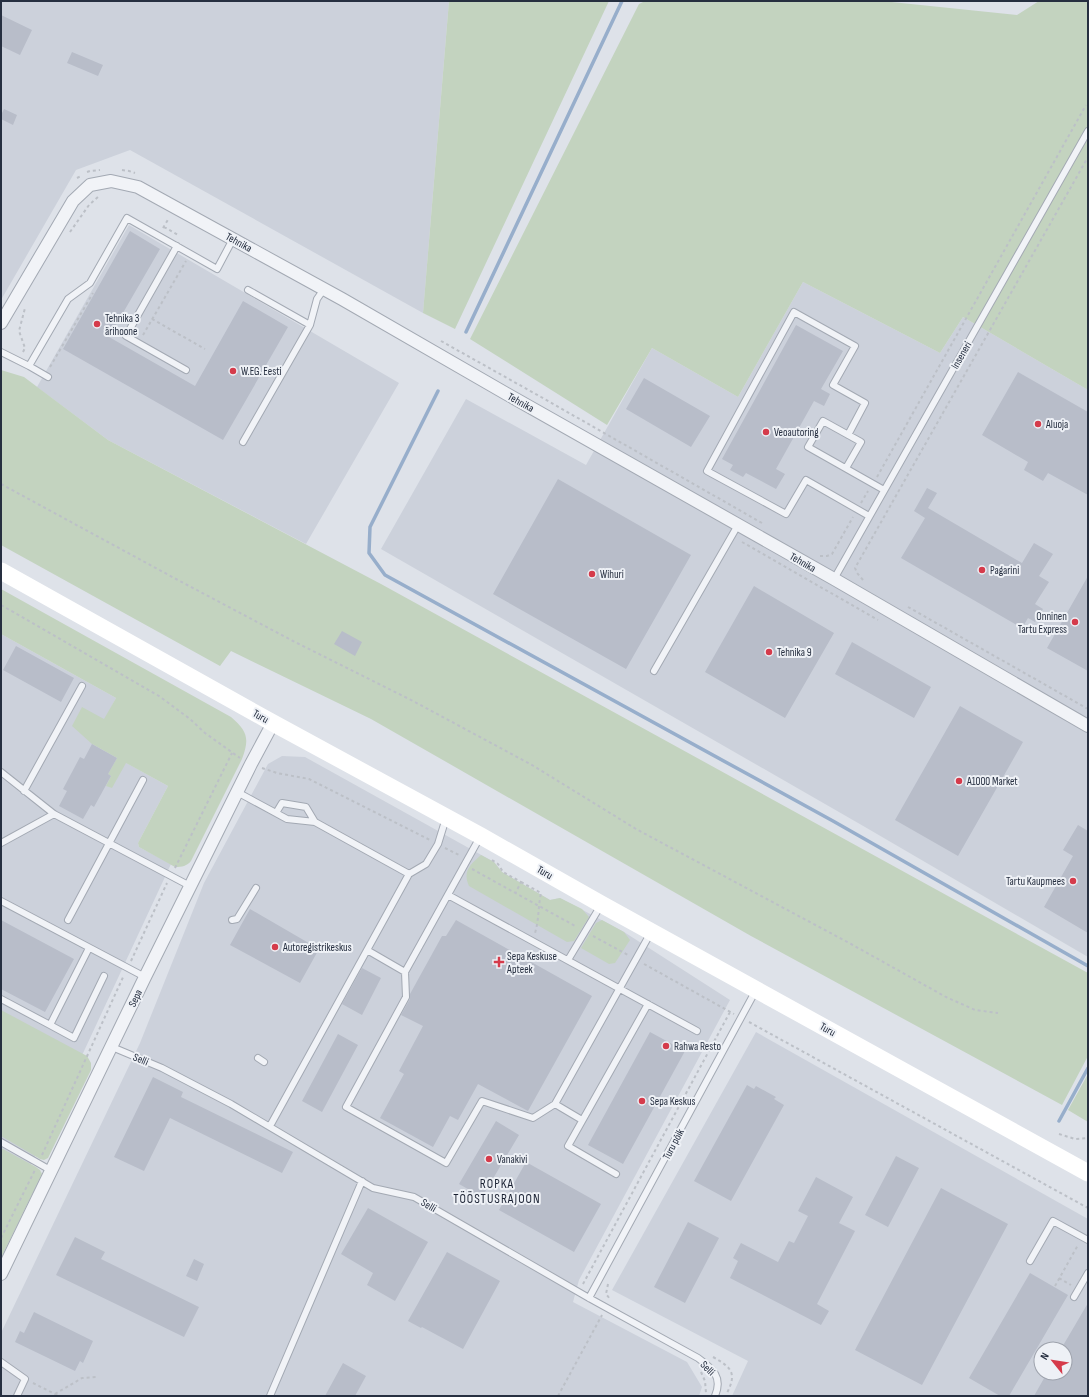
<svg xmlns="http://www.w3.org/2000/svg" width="1089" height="1397" font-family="'Sofia Sans Condensed',sans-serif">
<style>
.built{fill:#ccd1db;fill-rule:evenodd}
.green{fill:#c3d3bf}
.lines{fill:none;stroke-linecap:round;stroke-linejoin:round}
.stream{stroke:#97aecb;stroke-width:3.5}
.building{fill:#b8bdc9}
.service-casing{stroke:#a3a9b3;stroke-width:8}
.minor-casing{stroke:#a3a9b3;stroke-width:14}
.path{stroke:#bcc0c7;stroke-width:2;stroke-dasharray:3 3;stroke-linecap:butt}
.service{stroke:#f1f3f7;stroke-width:6}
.minor{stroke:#f1f3f7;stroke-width:12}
.secondary{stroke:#fff;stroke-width:17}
.poi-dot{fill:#d53b4b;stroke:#eef1f6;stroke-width:1.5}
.labels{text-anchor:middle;stroke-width:4;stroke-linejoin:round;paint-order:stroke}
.street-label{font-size:11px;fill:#262f40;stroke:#eef1f6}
.poi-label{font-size:11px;fill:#262f40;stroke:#eef1f6;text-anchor:start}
.quarter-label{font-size:13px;letter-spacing:1px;fill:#192031;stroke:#eef1f6}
</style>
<rect width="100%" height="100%" fill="#dee2e9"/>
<path class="built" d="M1,1H449L423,313L130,150L76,170L1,300Z
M129,225L399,383L306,544L108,440L37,387Z
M803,282L940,353L963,317L1088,390V957L865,827L381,549L466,399L586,465L652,348L738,397Z
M1,634L116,698L92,744L168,786L138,843L139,847L171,864L31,1165L1,1225Z
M282,756L305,757L494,862L502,872L550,900L560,898L624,932L730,1000L579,1280L573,1302L687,1362L702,1387L699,1396H1V1333L140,1043L204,883L268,764Z
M756,1032L1088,1219V1396H732L748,1361L612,1290ZM1041,1349H1065V1373H1041Z"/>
<path class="green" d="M449,1H609L455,329L423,313Z
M645,1H882L1017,15L1039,1H1088V390L963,317L940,353L803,282L738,397L652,348L607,425L470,339L639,4Z
M1,370L24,377L108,440L381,584L1088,973V1056L1062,1105L751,936L371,719L231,651L220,666L1,545Z
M1,589L231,717C247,731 250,738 242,759L191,861C187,866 182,867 175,867L139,847L138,843L168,786L126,763L112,788L106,786L111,776L108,774L117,758L92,744L72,726L82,707L104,719L116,698L1,634Z
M481,855L494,862L502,872L550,900L560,898L582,909L589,917L574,941L567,942L469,886C462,871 471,864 481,855Z
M602,920L624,932L630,940L615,963L609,964L581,948L596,923Z
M1,1010L87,1056L91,1063V1070L48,1158L44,1160L40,1159L1,1136Z
M1088,1074V1122L1068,1110Z
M1,1148L36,1167L40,1170L42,1174L1,1258Z"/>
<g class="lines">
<path class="stream" d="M466,332L622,1
M438,391L370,527L369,553L385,575L833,821L1088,966
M1059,1121L1088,1068"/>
</g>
<path class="building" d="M1,15L32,30L20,55L1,46Z
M72,52L103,65L98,76L67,63Z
M4,109L17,115L13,125L1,119V115Z
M130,231L160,249L109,337L195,386L243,301L288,327L223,440L63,349Z
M796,325L843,351L821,389L830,394L824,406L814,401L776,469L785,474L776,489L746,473L743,477L730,470L733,465L722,459Z
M1018,372L1088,412V495L1048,473L1043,481L1024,470L1028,462L982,435Z
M644,378L710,416L691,447L626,409Z
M558,479L691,555L626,669L493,594Z
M927,488L937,493L928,508L1022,563L1034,543L1053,554L1039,576L1049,582L1035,604L1043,609L1035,622L1028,618L1022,628L901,558L925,518L914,511Z
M1088,576V671L1047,648Z
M754,586L834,633L785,718L705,672Z
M342,631L362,642L355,656L334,644Z
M852,642L931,687L914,718L835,674Z
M16,646L74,678L61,702L3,670Z
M960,706L1023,742L958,856L895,820Z
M92,744L117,758L108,774L111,776L94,807L91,805L83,819L59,806L67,791L63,789L80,757L84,759Z
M1078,825L1088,831V933L1044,907L1073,856L1063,850Z
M250,909L319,949L300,983L230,945Z
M1,920L74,959L45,1012L1,989Z
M456,920L592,996L528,1111L478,1084L458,1120L450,1116L433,1147L380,1118L404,1074L399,1071L423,1026L401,1015L410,999V994L442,936H446Z
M362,968L381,978L362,1015L342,1004Z
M650,1032L685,1051L623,1164L588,1145Z
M338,1034L358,1045L322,1112L302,1101Z
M153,1077L183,1092L181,1097L293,1152L282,1173L170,1118L144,1171L114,1157Z
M747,1085L754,1089L756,1086L776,1097L774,1099L784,1105L731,1201L694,1181Z
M496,1121L519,1135L482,1197L459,1184Z
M896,1156L919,1168L888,1227L865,1215Z
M526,1162L601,1204L574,1252L499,1210Z
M816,1177L853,1197L839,1223L855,1231L817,1304L829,1311L821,1325L730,1278L738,1261L733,1258L741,1243L778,1262L789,1241L794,1243L808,1216L798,1211Z
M941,1188L1008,1224L922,1385L855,1350Z
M368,1208L428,1242L395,1301L367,1285L373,1273L341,1254Z
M688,1222L719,1238L685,1303L654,1287Z
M75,1237L105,1252L101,1259L199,1307L184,1337L56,1275Z
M447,1252L500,1281L463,1349L422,1327L421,1328L408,1321Z
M194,1259L204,1264L197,1281L186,1276Z
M1030,1273L1068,1295L1009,1396H1000L969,1378Z
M1088,1303V1396H1034L1047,1373H1065V1349H1061Z
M34,1312L93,1341L83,1363L80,1361L75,1371L15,1342L20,1331L24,1333Z
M343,1363L366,1376L355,1396H325Z"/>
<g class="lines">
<g class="service-casing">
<path id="service" d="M177,246L126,336L186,370
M248,290L310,325
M1,352L29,366L68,299L90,283L127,218L217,269L233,239
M29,366L48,377
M848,435L865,403L833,385L855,346L794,312L707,471L786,514L806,480L869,516
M243,442L310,325L317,299L324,289
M846,468L861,442L823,421L808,447L884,490
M834,579L1088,131
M654,671L738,525
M1,772L54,814L190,886
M24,791L82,686
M237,792L287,819L315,822
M276,813L282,803L306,807L315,822L409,874
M480,837L405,972L406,997L346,1107L446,1163L482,1101L533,1118L555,1104L650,934
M1,843L54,814
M448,895L697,1031
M1,901L145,977
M68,920L143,780
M232,920L237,919L256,888
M367,950L405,972
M568,960L601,905
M1,999L50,1025L89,948
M50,1025L74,1038L104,976
M112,1047L162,1068L231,1104L373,1188L414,1197L589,1298L698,1358C713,1369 723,1377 715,1396
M258,1058L264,1062
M555,1104L582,1120
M270,1126L409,874L426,864L438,844L446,818
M1,1142L52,1171
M616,1174L568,1146L648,1004
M1030,1261L1053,1221L1088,1240
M1074,1297L1088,1273
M589,1298L756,990
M1,1362L25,1379L17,1396
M270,1396L362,1181"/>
</g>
<g class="minor-casing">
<path id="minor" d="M1,323L73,201L90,185L111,181L138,187L342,299L505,393L834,579L1088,726
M1,1274L145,977L251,764L273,723"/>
</g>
<path class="path" d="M122,170L129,171L135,173
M87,172L90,171L100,170
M77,178L81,176
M164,227L178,235
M163,228L169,218
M70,232L89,205L99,196
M152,319L205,349
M143,335L186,261
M441,341L541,397L762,523
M23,352L25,348L19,331L25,308
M50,367L93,293
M877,477L1086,105
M1,484L176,579L293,641L413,701L532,765L636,829L851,944L946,997L975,1010L998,1013
M861,503L868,491
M742,542L878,620
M820,556H827L832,554L853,517
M863,580L857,573L855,568L859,561L1088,157
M1,605L159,696L190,719L205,733L240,758
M908,607L1088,709
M262,768L277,773L309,779L430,840
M445,848L461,856
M492,860L498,864L503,872L521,882L516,892
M175,868L232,753
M472,869L577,927
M521,882L541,893C538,907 539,920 535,933
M593,936L628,955
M526,959L529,948
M131,961L167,883
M644,964L734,1014
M749,1022L1088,1208
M1059,1134L1075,1139L1088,1138
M42,1155L124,975
M1,1238L35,1170
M1059,1278L1071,1285
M583,1284L730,1012
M608,1284L606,1294L610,1299
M1055,1286L1078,1245
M713,1357C733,1368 737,1374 726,1395
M701,1372L705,1381L706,1393
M33,1383L59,1396
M55,1394L82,1378L97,1377
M558,1396L602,1315"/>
<use href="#service" class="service"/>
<use href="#minor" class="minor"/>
<path class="secondary" d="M1,571L273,723L481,836L601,904L1088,1173"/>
</g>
<g class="poi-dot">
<circle cx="97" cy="324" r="4"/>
<circle cx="233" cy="371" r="4"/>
<circle cx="1038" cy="424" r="4"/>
<circle cx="766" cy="432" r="4"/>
<circle cx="982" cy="570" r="4"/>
<circle cx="592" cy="574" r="4"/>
<circle cx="1075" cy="622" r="4"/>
<circle cx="769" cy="652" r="4"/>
<circle cx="959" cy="781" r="4"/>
<circle cx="1073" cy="881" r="4"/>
<circle cx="275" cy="947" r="4"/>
<path d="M497 956h4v4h4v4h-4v4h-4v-4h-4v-4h4z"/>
<circle cx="666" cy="1046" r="4"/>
<circle cx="642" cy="1101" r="4"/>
<circle cx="489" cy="1159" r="4"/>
</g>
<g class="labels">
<g class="street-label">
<text transform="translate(239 242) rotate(29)" y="4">Tehnika</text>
<text transform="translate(961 355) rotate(-60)" y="4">Inseneri</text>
<text transform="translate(521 402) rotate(29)" y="4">Tehnika</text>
<text transform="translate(803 562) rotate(30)" y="4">Tehnika</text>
<text transform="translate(261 716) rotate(29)" y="4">Turu</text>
<text transform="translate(545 872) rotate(30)" y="4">Turu</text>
<text transform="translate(135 998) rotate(-65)" y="4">Sepa</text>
<text transform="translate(828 1029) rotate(29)" y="4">Turu</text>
<text transform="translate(141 1059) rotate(23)" y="4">Selli</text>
<text transform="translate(673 1144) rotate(-62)" y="4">Turu põik</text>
<text transform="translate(429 1205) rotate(30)" y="4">Selli</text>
<text transform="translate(708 1368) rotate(45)" y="4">Selli</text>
</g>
<g class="poi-label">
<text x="105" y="322">Tehnika 3<tspan x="105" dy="13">ärihoone</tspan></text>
<text x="241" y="375">W.EG. Eesti</text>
<text x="1046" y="428">Aluoja</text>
<text x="774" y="436">Veoautoring</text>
<text x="990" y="574">Pagarini</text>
<text x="600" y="578">Wihuri</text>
<text x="1067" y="620" text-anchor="end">Onninen<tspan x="1067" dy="13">Tartu Express</tspan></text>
<text x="777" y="656">Tehnika 9</text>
<text x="967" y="785">A1000 Market</text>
<text x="1065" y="885" text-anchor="end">Tartu Kaupmees</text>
<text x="283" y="951">Autoregistrikeskus</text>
<text x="507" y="960">Sepa Keskuse<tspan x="507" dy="13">Apteek</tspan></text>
<text x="674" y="1050">Rahwa Resto</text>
<text x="650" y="1105">Sepa Keskus</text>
<text x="497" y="1163">Vanakivi</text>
</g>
<g class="quarter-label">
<text x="497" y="1188">ROPKA<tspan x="497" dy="15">TÖÖSTUSRAJOON</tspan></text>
</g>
</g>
<rect width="1089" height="1397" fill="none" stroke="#262f40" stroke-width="4"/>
<g transform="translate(1053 1361) rotate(300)"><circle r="19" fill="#eef1f6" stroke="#9ea3ad"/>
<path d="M0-3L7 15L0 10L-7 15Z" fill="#d53b4b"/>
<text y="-6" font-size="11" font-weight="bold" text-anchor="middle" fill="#262f40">N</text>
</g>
</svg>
